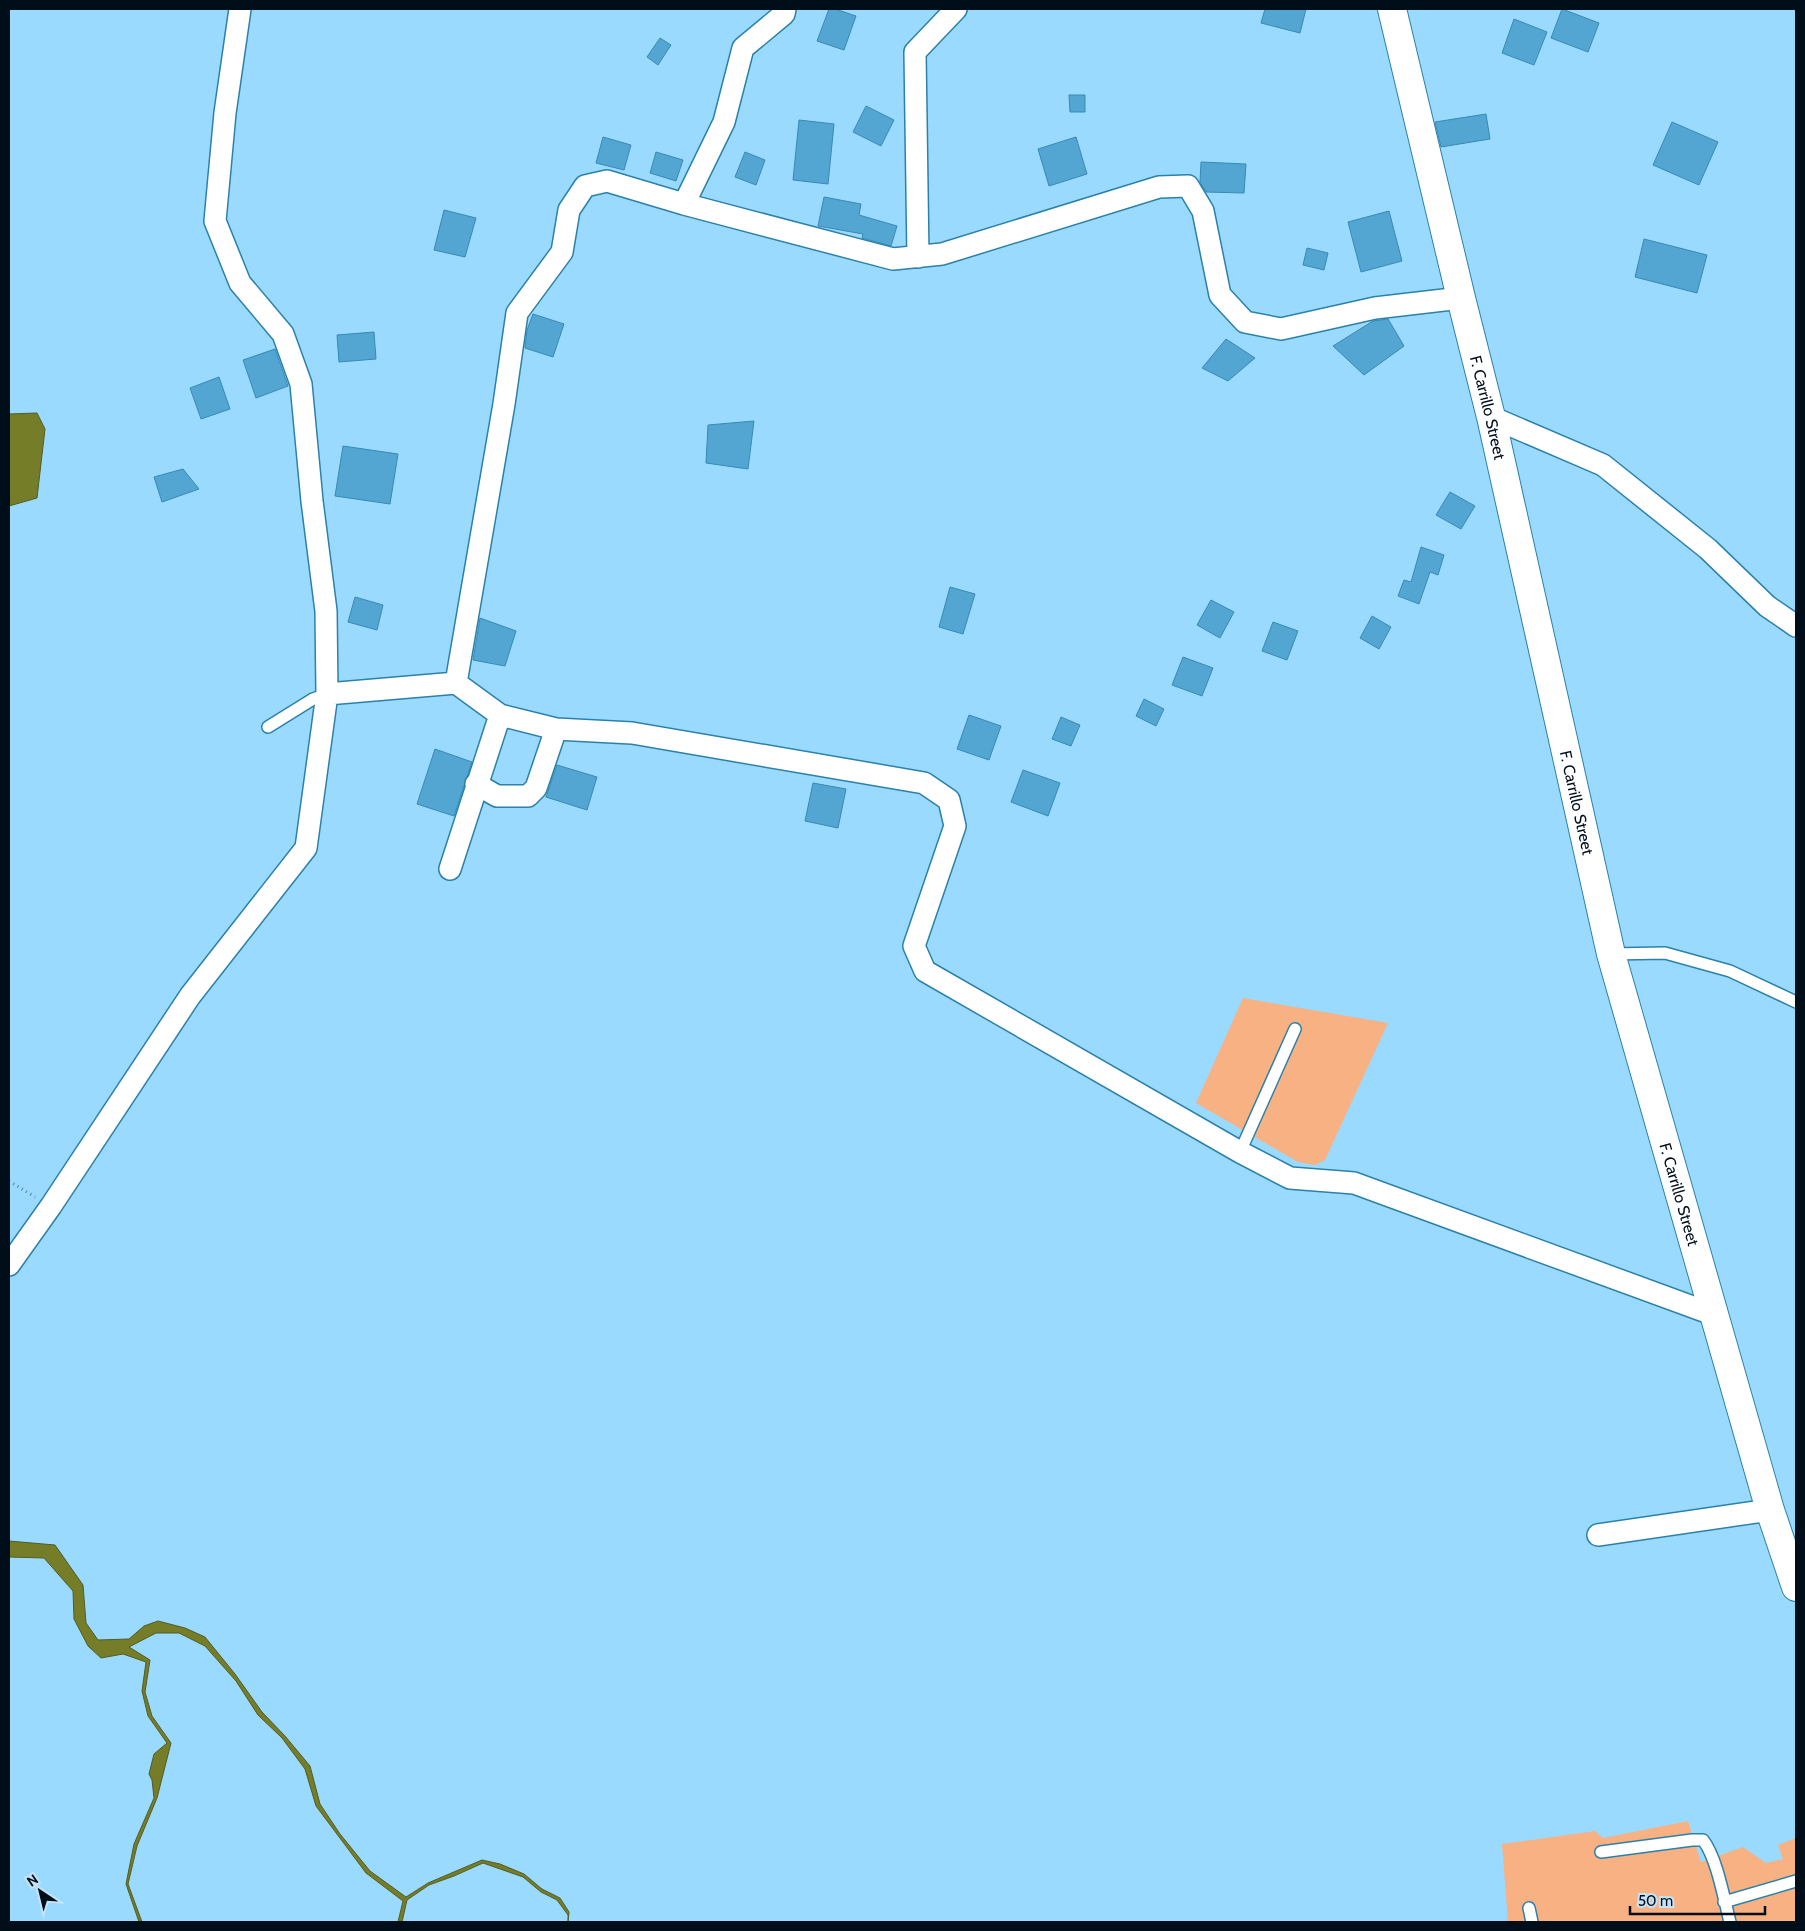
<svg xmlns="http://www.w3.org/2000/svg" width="1805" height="1931" font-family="Cabin,sans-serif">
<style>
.green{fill:#f8b183}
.water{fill:#757d28;stroke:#525c24}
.building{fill:#54a6d2;stroke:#368ab4}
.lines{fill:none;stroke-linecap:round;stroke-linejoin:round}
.lane-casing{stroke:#2b81aa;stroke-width:14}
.street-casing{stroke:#2b81aa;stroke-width:24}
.secondary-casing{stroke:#2b81aa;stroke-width:30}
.path{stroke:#557e98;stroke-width:3;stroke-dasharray:1 4;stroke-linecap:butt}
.lane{stroke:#fff;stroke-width:11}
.street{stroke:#fff;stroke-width:21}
.secondary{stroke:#fff;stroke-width:28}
.labels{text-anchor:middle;stroke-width:4.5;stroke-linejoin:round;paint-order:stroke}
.street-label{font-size:16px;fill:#000e1a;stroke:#c4e3f5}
</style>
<rect width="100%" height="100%" fill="#9bdaff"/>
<path class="green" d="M1243,998L1388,1023L1325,1160L1315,1165L1298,1162L1196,1103Z
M1688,1821L1701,1862L1743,1847L1766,1863L1783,1859L1778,1845L1796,1838V1922H1508L1502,1844L1595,1831L1603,1838Z"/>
<path class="water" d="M37,413L45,429L37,498L9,506V414Z
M9,1541L55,1545L83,1585L86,1623L98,1640L129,1639L144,1626L158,1621L185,1628L205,1637L235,1674L262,1712L285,1736L310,1766L320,1804L340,1834L370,1871L406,1897L428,1883L482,1860L500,1864L524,1874L542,1889L560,1898L569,1912L568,1922V1915L557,1900L541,1892L523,1877L483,1863L454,1876L429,1885L407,1900L402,1922H398L403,1901L366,1873L316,1806L305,1769L282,1738L258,1715L236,1681L205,1646L179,1633H156L129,1647L150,1660L145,1692L152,1716L171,1743L157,1798L137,1846L128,1884L142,1922H139L126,1884L134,1844L154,1798L152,1780L149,1774L154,1754L167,1743L148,1716L142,1691L146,1662L123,1654L101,1658L88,1646L74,1619L73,1591L44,1558L9,1557Z"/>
<path class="building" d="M829,9H835L856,16L844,50L817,41Z
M1265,9H1306L1300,33L1261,23Z
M1562,9L1599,23L1588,52L1551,38Z
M1514,19L1547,32L1534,65L1502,53Z
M660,38L671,45L658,65L647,57Z
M1069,95H1085V112H1070Z
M866,106L894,120L881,146L853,132Z
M1486,114L1490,139L1441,147L1435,122Z
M799,120L834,124L828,184L793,180Z
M1672,122L1718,142L1699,185L1653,165Z
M603,137L631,145L624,170L596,163Z
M1076,137L1087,174L1049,186L1038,149Z
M656,152L683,160L676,181L650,173Z
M745,152L765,160L756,185L735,177Z
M1201,162L1246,164L1244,193L1206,192L1200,182Z
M824,197L861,204L859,215L897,226L891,246L862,238L863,234L818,226Z
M444,210L476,218L465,257L434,250Z
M1389,211L1402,261L1361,272L1348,222Z
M1644,239L1707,255L1697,293L1635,277Z
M1307,248L1328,253L1324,270L1303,265Z
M533,314L564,324L553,357L525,348L527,330Z
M1388,319L1404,346L1364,375L1333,346L1373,321Z
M374,332L376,359L339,362L337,335Z
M1226,339L1255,358L1228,381L1202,368Z
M275,349L288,386L256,398L243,360Z
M219,377L230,409L201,419L190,388Z
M754,421L748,469L706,463L708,425Z
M343,446L398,454L390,504L335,496Z
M183,469L199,489L162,502L154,477Z
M1450,492L1475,506L1461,529L1436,515Z
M1421,547L1444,555L1438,575L1430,572L1419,604L1398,596L1404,580L1411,582Z
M950,587L975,594L963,634L939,627Z
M355,597L383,605L377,630L348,622Z
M1211,600L1234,612L1220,638L1197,625Z
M1372,616L1391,627L1379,649L1360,638Z
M480,618L516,631L505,666L473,660Z
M1273,622L1298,631L1287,660L1262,651Z
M1183,657L1213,668L1202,696L1172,685Z
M1144,699L1164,709L1156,726L1136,716Z
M969,715L1001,726L989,760L957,749Z
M1061,717L1080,725L1071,746L1052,739Z
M435,749L472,762L454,816L417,804Z
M557,765L597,777L587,810L546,797Z
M1023,770L1060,783L1048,816L1011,802Z
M813,783L846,789L838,828L805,821Z"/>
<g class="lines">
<g class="lane-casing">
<path id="lane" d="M268,727L313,699L327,694
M1611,954L1665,953L1730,971L1796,1002
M1240,1152L1295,1029
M1601,1852L1692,1840H1703C1717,1858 1724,1899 1730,1922
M1724,1902L1796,1881
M1529,1908L1532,1922"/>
</g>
<g class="street-casing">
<path id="street" d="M240,9L225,113L215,221L240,283L283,334L301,384L312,501L326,611L327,694
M684,204L724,122L743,48L784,14L785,9
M918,257L915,52L956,9
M1491,417L1603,465L1708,549L1767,606L1796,626
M456,683L504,404L517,313L562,252L569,210L585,186L607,181L684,204L893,259L942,254L1159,187L1188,186L1203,211L1220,295L1245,322L1281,329L1375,308L1461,298
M476,784L497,796H528L536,788L556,729
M450,869L500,715
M9,1265L51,1206L190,996L306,848L327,694L456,683L500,715L556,729L632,733L924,783L949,800L955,826L914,946L925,971L1240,1152L1290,1178L1354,1183L1712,1314
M1598,1535L1770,1510"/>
</g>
<g class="secondary-casing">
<g id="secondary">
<path id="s1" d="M1392,9L1461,298L1491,417L1611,954L1770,1510L1796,1587"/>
</g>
</g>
<path class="path" d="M9,1181L35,1197"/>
<use href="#lane" class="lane"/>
<use href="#street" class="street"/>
<use href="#secondary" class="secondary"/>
</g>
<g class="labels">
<g class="street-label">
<text dy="6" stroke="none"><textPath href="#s1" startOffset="410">F. Carrillo Street</textPath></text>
<text dy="6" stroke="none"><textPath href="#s1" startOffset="815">F. Carrillo Street</textPath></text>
<text dy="6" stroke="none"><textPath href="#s1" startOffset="1220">F. Carrillo Street</textPath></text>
</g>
</g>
<rect width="1805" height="1931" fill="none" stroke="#000e1a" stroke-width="20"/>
<g transform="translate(40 1891) rotate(325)" stroke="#c4e3f5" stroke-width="4" paint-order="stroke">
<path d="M0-4L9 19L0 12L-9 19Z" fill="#000e1a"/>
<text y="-8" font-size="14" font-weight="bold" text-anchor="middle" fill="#000e1a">N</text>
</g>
<path d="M1630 1906v8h135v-8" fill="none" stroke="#000e1a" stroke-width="2.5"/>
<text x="1638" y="1906" font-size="15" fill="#000e1a" stroke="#c4e3f5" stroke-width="4" paint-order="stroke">50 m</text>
</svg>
